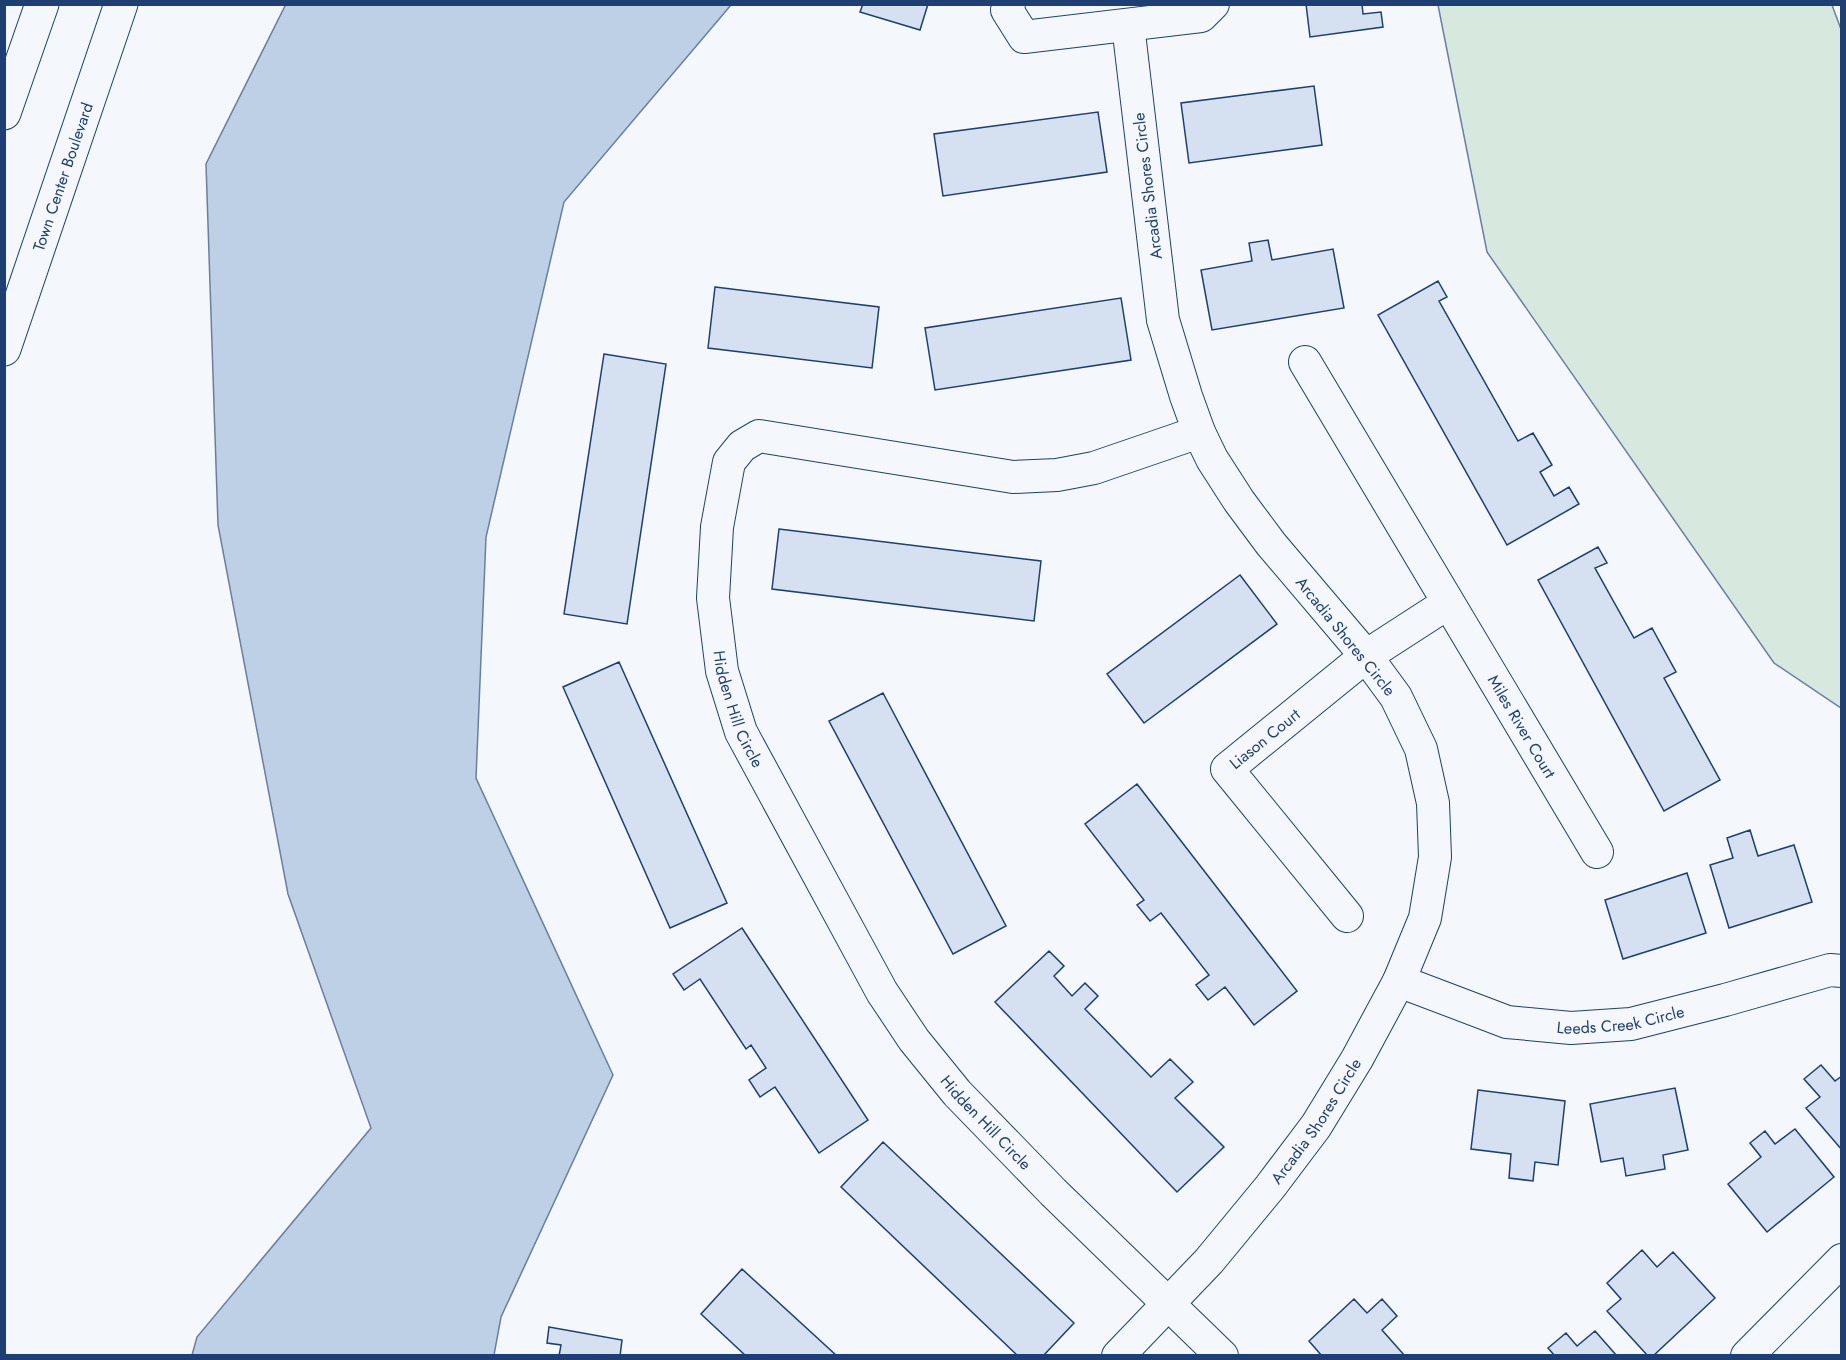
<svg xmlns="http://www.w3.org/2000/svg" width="1846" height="1360" font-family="Jost,sans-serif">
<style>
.green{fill:#d7e8df;stroke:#687fa3;stroke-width:1.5}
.water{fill:#bed0e5;stroke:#687fa3;stroke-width:1.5}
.building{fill:#d5e0f0;stroke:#1d3f73;stroke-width:1.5}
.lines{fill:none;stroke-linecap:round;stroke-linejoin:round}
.minor-casing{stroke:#1d3f73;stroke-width:34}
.tertiary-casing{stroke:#1d3f73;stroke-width:35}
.minor{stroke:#f4f7fb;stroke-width:32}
.tertiary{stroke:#f4f7fb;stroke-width:33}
.labels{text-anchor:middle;stroke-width:4.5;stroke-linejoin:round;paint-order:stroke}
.street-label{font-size:16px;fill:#1d3f73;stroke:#f4f7fb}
</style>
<rect width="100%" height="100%" fill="#f4f7fb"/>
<path class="green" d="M1438,5H1832L1842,32L1841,708L1774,663L1487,252Z"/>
<path class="water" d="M286,4L731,5L564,202L486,537L476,778L613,1075L501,1317L494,1355H192L197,1337L371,1128L288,894L218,525L206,164Z"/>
<path class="building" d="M863,4H928L920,30L860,12Z
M1306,4H1362L1363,14L1381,12L1383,27L1310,37Z
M1314,86L1322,145L1189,163L1181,103Z
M1098,112L1107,172L943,196L934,134Z
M1268,240L1272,260L1333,249L1344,308L1212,330L1201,270L1252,261L1249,243Z
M1438,281L1447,297L1439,301L1518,441L1533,433L1552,465L1540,472L1554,496L1569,487L1579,504L1507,545L1378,315Z
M715,287L879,307L872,368L708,348Z
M1121,298L1131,360L935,390L925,328Z
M604,354L666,364L627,624L564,614Z
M779,529L1041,561L1034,621L772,589Z
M1598,547L1607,563L1595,568L1634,638L1652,628L1676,672L1664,678L1720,780L1664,811L1538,580Z
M1240,575L1277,624L1144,723L1107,674Z
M619,662L727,903L670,928L563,687Z
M883,693L1006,926L953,954L829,721Z
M1137,784L1297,991L1254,1025L1225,987L1208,1000L1196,985L1209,975L1161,913L1150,921L1137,905L1144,900L1085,824Z
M1750,830L1758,856L1794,845L1812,902L1729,928L1710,865L1733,858L1727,838Z
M1687,873L1706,933L1623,959L1605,900Z
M742,928L868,1120L819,1153L775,1087L760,1097L749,1080L766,1068L751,1045L746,1049L700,979L684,990L673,974Z
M1049,951L1064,966L1054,976L1072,996L1085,983L1098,996L1085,1009L1151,1077L1170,1059L1193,1082L1175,1098L1224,1147L1177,1192L995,1002Z
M1821,1065L1835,1081L1842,1076V1150L1806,1108L1820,1097L1804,1079Z
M1675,1088L1688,1150L1663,1155L1665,1169L1626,1176L1623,1158L1601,1162L1590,1104Z
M1478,1090L1565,1101L1558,1165L1535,1162L1533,1181L1509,1178L1511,1154L1471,1149Z
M1795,1129L1834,1177L1767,1232L1728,1184L1761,1157L1750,1143L1765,1131L1775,1144Z
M883,1142L1074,1323L1043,1356H1018L841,1187Z
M1642,1250L1657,1267L1673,1252L1715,1298L1653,1356H1648L1607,1311L1621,1299L1607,1283Z
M742,1269L837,1356H746L701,1314Z
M1354,1299L1367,1313L1382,1299L1397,1316L1382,1330L1405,1356H1322L1309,1341Z
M549,1327L622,1340L620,1356H559L561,1345L547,1343Z
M1595,1331L1617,1356H1555L1548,1348L1566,1333L1577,1346Z"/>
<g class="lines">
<g class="minor-casing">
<g id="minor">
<path d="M1009,4L1007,10L1024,37L1201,16L1213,4"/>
<path id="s1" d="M1305,362L1597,852"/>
<path id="s2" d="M1199,432L1094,468L1057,475L1013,477L759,436L742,446L729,462L717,527L713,598L722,671L741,732L882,992L914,1040L957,1093L1053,1192L1222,1356"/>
<path id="s3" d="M1347,916L1227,769L1366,656L1448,603"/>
<path id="s4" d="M1399,981L1507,1022L1571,1028L1631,1024L1725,1000L1830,970L1842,971"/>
<path id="s5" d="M1118,1356L1209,1261L1270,1187L1316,1126L1357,1059L1399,981L1425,918L1435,857L1433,803L1421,749L1396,697L1366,656L1271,544L1239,501L1212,459L1199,432L1186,396L1163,320L1128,25"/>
<path d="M1747,1356L1842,1260"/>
</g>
</g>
<g class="tertiary-casing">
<g id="tertiary">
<path d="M4,113L42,4"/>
<path id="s6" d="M4,349L121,4"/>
</g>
</g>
<use href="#minor" class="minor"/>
<use href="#tertiary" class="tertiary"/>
</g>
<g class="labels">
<g class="street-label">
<text dy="6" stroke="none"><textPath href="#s6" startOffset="182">Town Center Boulevard</textPath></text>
<text transform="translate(1147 186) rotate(-97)" y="6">Arcadia Shores Circle</text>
<text transform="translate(1346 636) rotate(51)" y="6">Arcadia Shores Circle</text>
<text dy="6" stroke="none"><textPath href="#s2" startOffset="742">Hidden Hill Circle</textPath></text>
<text dy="6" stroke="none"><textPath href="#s1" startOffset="424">Miles River Court</textPath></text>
<text dy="6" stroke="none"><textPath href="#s3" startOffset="238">Liason Court</textPath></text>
<text dy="6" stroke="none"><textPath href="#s4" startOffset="230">Leeds Creek Circle</textPath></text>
<text dy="6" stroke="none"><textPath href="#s5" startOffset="308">Arcadia Shores Circle</textPath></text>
<text dy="6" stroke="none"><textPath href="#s2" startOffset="1228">Hidden Hill Circle</textPath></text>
</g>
</g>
<rect width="1846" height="1360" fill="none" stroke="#1d3f73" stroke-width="12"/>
</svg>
